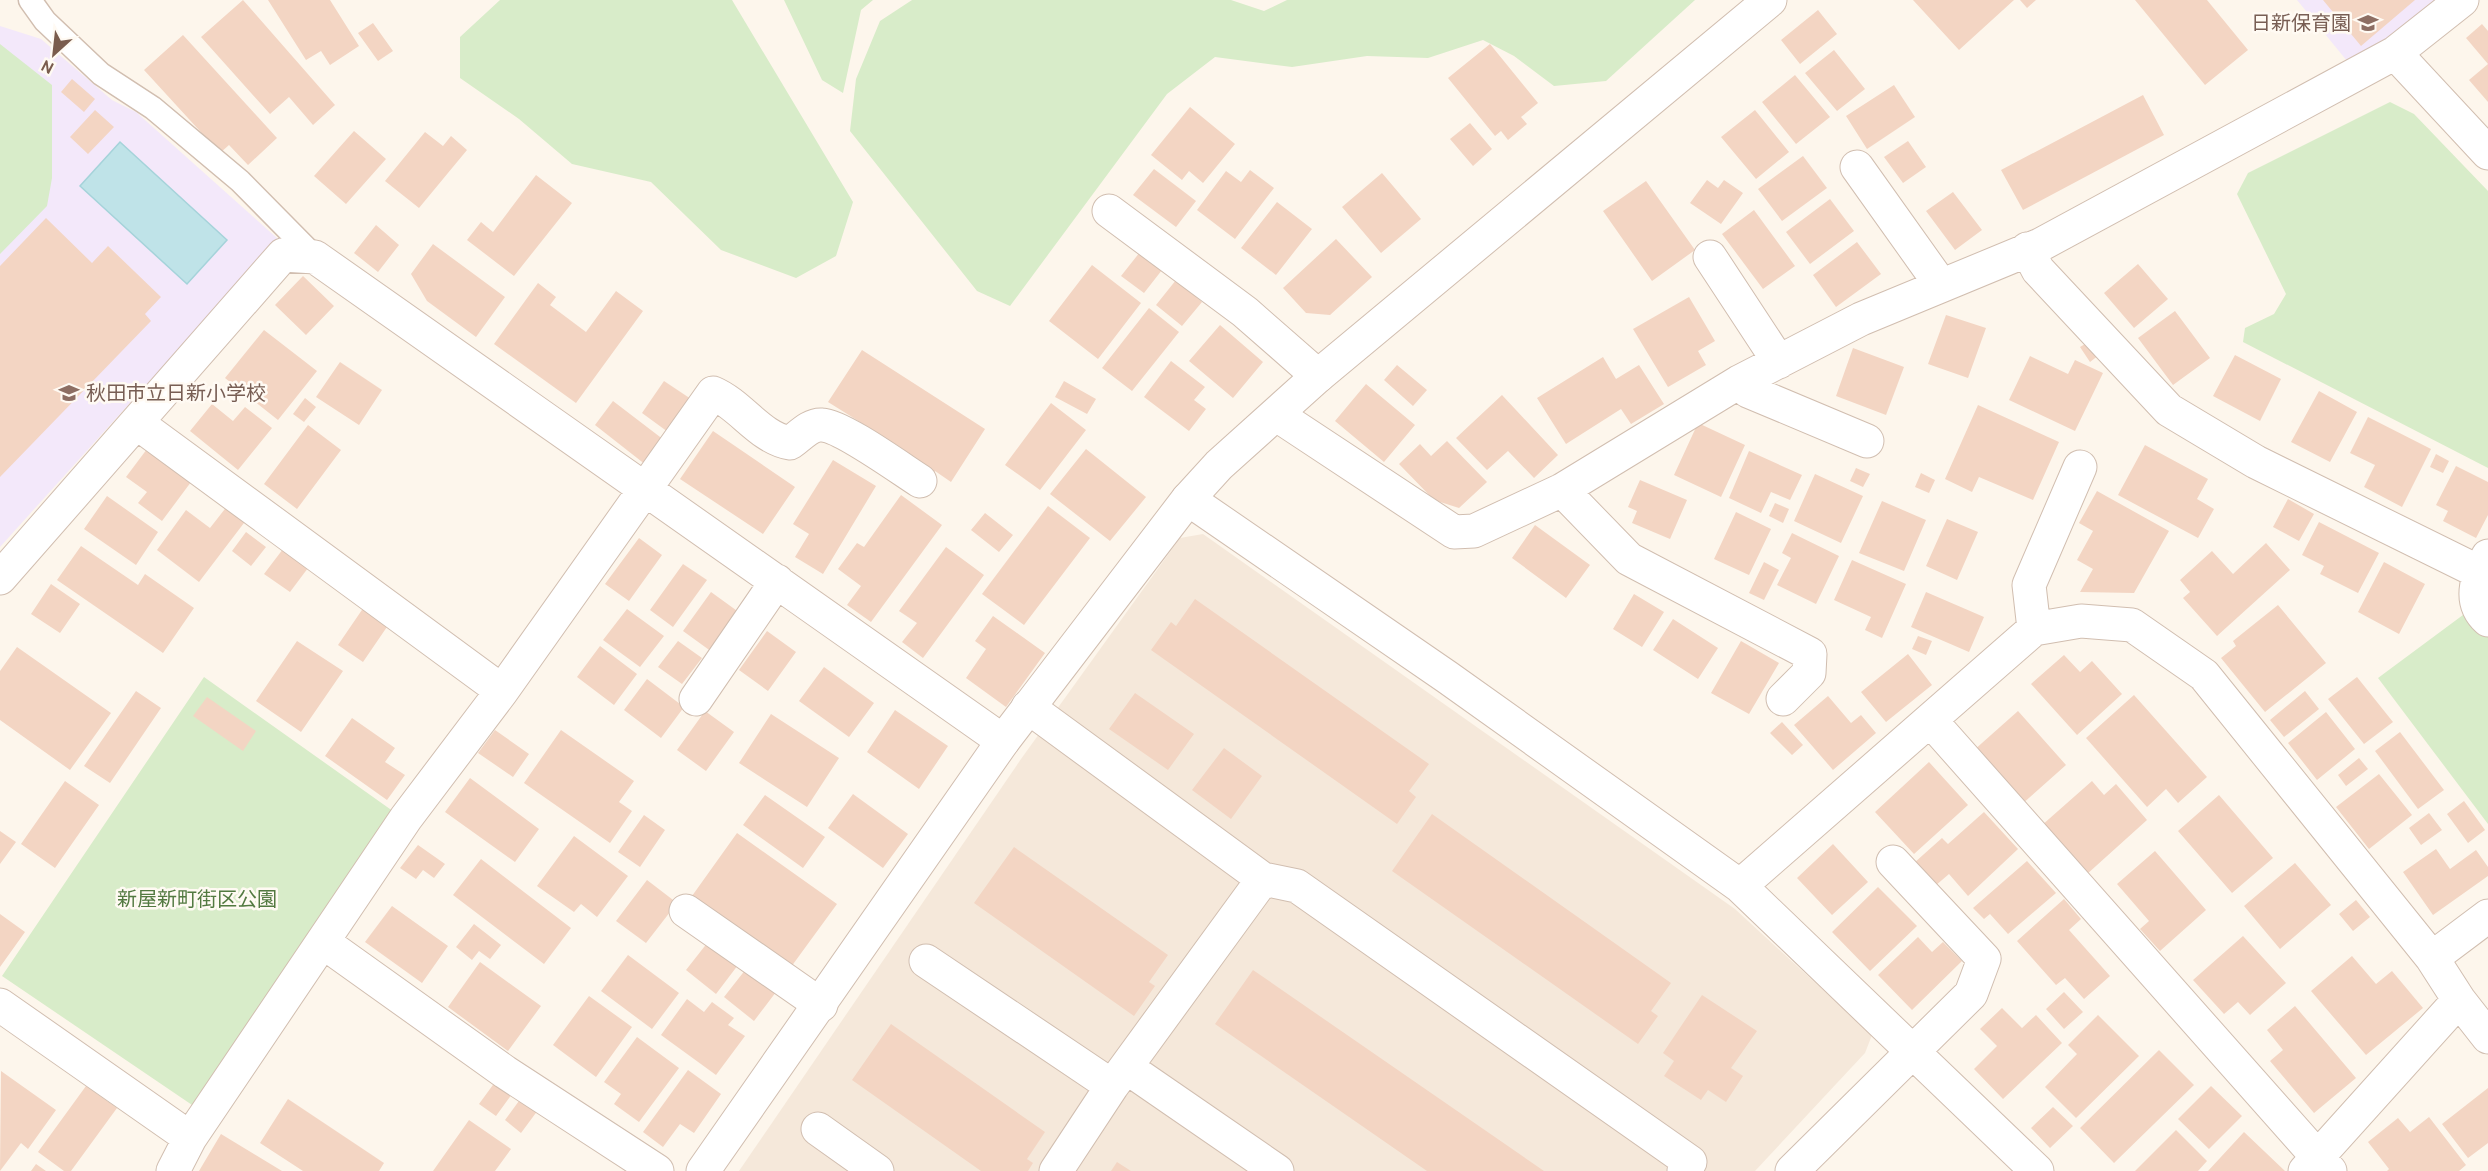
<svg xmlns="http://www.w3.org/2000/svg" width="2488" height="1171" font-family="Cabin,'Noto Sans JP',sans-serif">
<style>
.residential{fill:#f5e8da}
.education{fill:#f3e8fa}
.green{fill:#d8ecc9}
.water{fill:#bfe3e8;stroke:#a5d3da;stroke-width:1.5}
.building{fill:#f3d5c3}
.lines{fill:none;stroke-linecap:round;stroke-linejoin:round}
.service-casing{stroke:#d1beb0;stroke-width:25}
.minor-casing{stroke:#d1beb0;stroke-width:35}
.tertiary-casing{stroke:#d1beb0;stroke-width:35}
.service{stroke:#fff;stroke-width:22}
.minor{stroke:#fff;stroke-width:33}
.tertiary{stroke:#fff;stroke-width:33}
.labels{text-anchor:middle;stroke-width:5;stroke-linejoin:round;paint-order:stroke}
.education-label{font-size:20px;fill:#785e54;stroke:#fffaf3;text-anchor:end}
.park-label{font-size:20px;fill:#537a41;stroke:#fffaf3}
</style>
<rect width="100%" height="100%" fill="#fdf6ec"/>
<path class="residential" d="M1203,534L1735,909L1872,1035L1865,1053L1755,1171H739L1021,759L1180,538Z"/>
<path class="education" d="M2297,0H2448L2352,67Z
M0,26L41,39L112,100L136,112L278,239L0,547Z"/>
<path class="green" d="M500,0H732L853,202L836,256L796,278L721,250L651,182L572,164L519,119L460,78V37Z
M784,0H873L861,10L843,93L822,80Z
M912,0H1231L1264,11L1287,0H1695L1606,81L1554,86L1514,56L1483,40L1428,58L1367,56L1292,67L1215,57L1167,94L1010,306L977,291L850,131L856,79L880,21Z
M0,44L52,85V178L47,206L0,254Z
M2390,102L2414,114L2488,191V468L2243,342L2245,328L2274,314L2286,294L2237,194L2248,173Z
M2467,612L2488,629V824L2378,678Z
M204,677L397,814L198,1109L2,976Z"/>
<path class="water" d="M120,142L227,240L187,284L80,186Z"/>
<path class="building" d="M243,0L335,105L313,125L289,97L270,114L201,37Z
M268,0H330L359,46L330,65L321,51L306,60Z
M1913,0H2014L1959,50Z
M2020,0H2036L2027,8Z
M2135,0H2207L2248,50L2205,85Z
M2323,0H2415L2361,46Z
M1818,10L1837,34L1800,64L1781,40Z
M373,23L393,51L378,61L358,33Z
M2482,24L2488,31V102L2469,80L2488,64L2466,38Z
M183,35L277,138L248,165L229,145L220,153L144,70Z
M1490,44L1538,103L1521,117L1527,124L1508,140L1501,131L1495,136L1448,78Z
M1834,50L1865,89L1837,111L1805,73Z
M1795,75L1830,117L1796,144L1762,102Z
M72,79L95,99L84,112L61,92Z
M1894,85L1915,117L1867,149L1846,116Z
M2143,95L2164,135L2023,210L2001,170Z
M1190,107L1235,144L1203,183L1189,171L1182,180L1151,155Z
M95,110L114,127L88,154L70,137Z
M1755,110L1789,152L1756,179L1721,137Z
M1470,123L1492,149L1473,166L1450,139Z
M354,131L386,159L346,204L314,176Z
M425,132L443,146L451,136L467,150L419,208L385,181Z
M1908,141L1926,167L1903,183L1884,157Z
M1803,156L1827,188L1782,221L1758,189Z
M1154,169L1196,201L1176,227L1133,195Z
M1250,170L1274,188L1235,239L1197,210L1226,171L1241,182Z
M1382,173L1421,219L1381,253L1342,207Z
M536,175L572,203L514,276L467,240L481,222L493,232Z
M1707,180L1718,188L1724,180L1743,193L1721,224L1690,203Z
M1646,181L1695,250L1652,281L1603,211Z
M1953,192L1982,230L1955,250L1926,211Z
M1830,199L1854,231L1810,264L1786,232Z
M1277,202L1312,229L1276,275L1241,248Z
M1754,210L1795,266L1763,289L1722,234Z
M46,218L92,263L108,246L161,297L145,314L151,321L0,477V266Z
M376,225L399,245L378,272L354,253Z
M1336,239L1372,277L1330,315L1306,313L1283,288Z
M1857,242L1881,274L1836,307L1813,275Z
M433,244L505,297L476,337L427,301L411,274Z
M1140,252L1162,270L1144,293L1121,276Z
M2138,264L2168,299L2134,328L2104,293Z
M1092,265L1141,303L1098,359L1049,321Z
M303,276L334,306L306,335L275,305Z
M1176,280L1202,302L1182,326L1156,305Z
M538,283L556,297L550,305L586,332L616,291L643,311L576,403L494,344Z
M1689,297L1715,341L1698,351L1706,365L1668,387L1633,329Z
M1149,308L1179,332L1132,391L1102,368Z
M2175,311L2210,358L2173,385L2138,338Z
M1946,315L1986,328L1968,378L1928,364Z
M1220,325L1263,362L1233,398L1189,361Z
M264,330L317,371L278,420L225,378Z
M2090,341L2099,355L2090,362L2080,347Z
M1853,348L1904,367L1886,415L1836,396Z
M862,350L985,429L951,482L935,471L930,478L894,456L900,447L828,402Z
M2235,355L2281,379L2260,421L2213,396Z
M2030,356L2068,374L2075,360L2103,373L2075,431L2009,400Z
M1603,357L1616,379L1639,365L1664,404L1631,424L1621,409L1566,444L1537,398Z
M1171,361L1205,387L1194,400L1206,409L1189,431L1144,397Z
M340,362L382,390L359,425L316,397Z
M1397,365L1427,390L1413,406L1384,380Z
M664,381L691,399L668,432L642,413Z
M1064,381L1096,399L1087,414L1055,397Z
M1366,384L1415,425L1384,462L1335,421Z
M2319,391L2357,412L2330,462L2291,442Z
M1502,395L1558,455L1534,478L1508,451L1487,470L1456,438Z
M305,398L316,407L304,422L293,414Z
M613,401L664,440L646,465L595,425Z
M1051,403L1086,430L1040,490L1005,465Z
M212,404L233,421L245,407L272,428L238,470L190,431Z
M1978,405L2059,442L2033,500L1979,477L1972,492L1945,479Z
M2368,417L2431,449L2402,507L2364,487L2375,465L2350,453Z
M1698,423L1745,445L1721,497L1674,475Z
M308,425L341,450L297,509L264,484Z
M713,431L795,487L763,534L680,479Z
M1447,441L1487,482L1459,508L1434,500L1399,464L1420,444L1431,456Z
M2145,445L2208,479L2197,499L2214,509L2198,538L2118,495Z
M147,449L191,482L162,521L138,503L147,492L126,477Z
M1086,449L1146,497L1110,541L1050,494Z
M1749,451L1802,475L1790,500L1771,492L1761,513L1729,498Z
M2436,454L2449,461L2443,473L2430,467Z
M833,460L876,486L823,574L795,557L809,534L793,524Z
M2456,466L2488,482V515L2476,538L2443,521L2448,511L2436,505Z
M1856,468L1870,474L1863,487L1850,481Z
M1921,473L1935,480L1929,493L1915,487Z
M1815,474L1863,496L1841,543L1794,521Z
M1640,480L1687,500L1670,539L1632,523L1637,511L1628,507Z
M2097,491L2169,531L2134,593L2080,592L2093,569L2077,560L2093,531L2079,523Z
M901,495L942,525L871,622L847,605L861,586L838,569L857,543L864,547Z
M107,496L158,532L136,565L84,529Z
M2288,499L2314,514L2299,541L2273,527Z
M1882,501L1926,520L1904,571L1859,553Z
M1775,503L1789,509L1783,523L1769,516Z
M228,505L247,519L199,582L157,550L186,510L210,528Z
M1048,506L1090,538L1024,625L982,594Z
M1736,512L1771,529L1749,575L1714,559Z
M985,513L1013,535L999,552L971,530Z
M1947,519L1978,532L1957,580L1926,566Z
M2319,522L2379,553L2358,593L2320,574L2324,566L2302,555Z
M1535,525L1590,565L1566,598L1512,558Z
M246,532L266,547L251,566L232,551Z
M1792,533L1839,556L1816,604L1777,585L1791,558L1782,553Z
M639,538L662,555L629,601L605,584Z
M2266,543L2290,570L2217,636L2183,598L2190,592L2180,580L2212,551L2233,574Z
M81,546L138,585L145,574L194,608L163,653L57,580Z
M946,547L984,575L923,658L902,642L917,623L899,611Z
M283,549L308,568L290,592L264,574Z
M1852,560L1906,584L1882,638L1865,630L1871,617L1834,600Z
M1764,562L1779,570L1764,600L1749,593Z
M2384,562L2425,584L2399,634L2358,612Z
M683,564L707,580L673,627L650,610Z
M51,584L80,604L60,633L31,614Z
M711,592L740,613L712,652L683,631Z
M1926,592L1984,617L1969,652L1911,627Z
M1634,594L1664,612L1642,647L1613,629Z
M1195,599L1429,764L1409,791L1416,797L1397,824L1151,650L1171,622L1176,626Z
M366,604L391,621L363,662L338,645Z
M2278,605L2326,663L2265,712L2221,658L2236,646L2233,641Z
M627,609L664,636L640,667L603,640Z
M993,616L1045,653L1006,707L966,678L986,649L975,641Z
M1673,619L1718,648L1698,679L1653,650Z
M767,631L796,652L768,691L739,670Z
M1918,636L1932,641L1926,655L1912,649Z
M297,641L343,671L301,732L256,701Z
M678,641L702,658L682,684L658,667Z
M1741,641L1779,663L1749,714L1711,693Z
M600,646L637,674L614,705L577,677Z
M17,647L111,713L70,770L0,720V671Z
M1908,654L1932,685L1886,722L1861,692Z
M2064,655L2080,672L2092,661L2122,694L2077,735L2031,684Z
M824,667L874,703L849,737L799,701Z
M2357,677L2393,722L2364,744L2328,699Z
M647,679L684,707L661,738L624,710Z
M136,691L161,708L110,783L84,766Z
M2305,691L2319,709L2284,737L2270,720Z
M1135,693L1194,734L1168,770L1109,729Z
M2134,695L2207,777L2178,803L2166,789L2147,807L2086,738Z
M1828,696L1851,723L1861,715L1876,733L1833,770L1794,725Z
M207,697L256,731L243,751L193,716Z
M895,710L948,746L919,789L867,752Z
M705,711L734,732L706,771L677,750Z
M2018,711L2066,765L2021,805L1973,751Z
M2326,712L2355,749L2317,780L2288,743Z
M771,714L839,758L807,807L739,763Z
M352,718L395,748L385,762L405,775L387,800L325,756Z
M1782,722L1803,745L1792,755L1770,733Z
M495,730L529,754L513,777L478,753Z
M561,730L634,781L619,802L632,811L610,843L524,783Z
M2400,732L2444,790L2418,809L2375,751Z
M1224,748L1262,776L1231,819L1192,790Z
M2359,758L2368,769L2346,786L2338,775Z
M1929,762L1968,805L1914,854L1875,812Z
M2379,774L2412,815L2369,849L2336,807Z
M470,778L539,829L515,862L445,812Z
M65,781L99,805L55,868L21,844Z
M2092,781L2104,795L2116,784L2147,820L2086,875L2041,826Z
M853,794L908,834L883,868L828,828Z
M765,795L825,837L803,868L743,825Z
M2219,795L2273,858L2232,893L2178,831Z
M2464,801L2485,830L2468,843L2447,814Z
M1984,812L2018,849L1968,896L1949,874L1935,886L1914,863L1942,838L1948,844Z
M2429,813L2442,830L2421,845L2409,828Z
M1432,814L1671,983L1651,1011L1658,1016L1638,1044L1392,871Z
M644,815L665,830L640,867L618,852Z
M0,831L16,842L0,864Z
M737,833L837,904L791,967L692,896Z
M574,836L628,876L597,917L581,904L574,912L537,886Z
M1833,844L1868,882L1832,915L1797,878Z
M418,845L445,864L434,878L423,870L416,879L400,868Z
M1014,847L1168,955L1149,982L1155,986L1134,1016L974,903Z
M2436,849L2450,869L2476,850L2488,867V876L2433,915L2403,872Z
M2155,851L2206,910L2160,951L2140,929L2149,921L2117,884Z
M481,859L571,928L544,964L453,895Z
M2027,861L2056,893L2008,934L1990,914L1984,919L1973,908Z
M2295,863L2331,905L2280,949L2244,906Z
M647,880L677,903L646,943L616,921Z
M1878,887L1917,926L1870,971L1832,932Z
M2064,899L2081,919L2069,930L2110,976L2084,999L2065,978L2056,985L2017,941Z
M2356,900L2370,917L2353,931L2339,914Z
M392,906L448,946L422,983L365,942Z
M0,914L25,932L0,967Z
M474,924L501,945L490,959L479,951L472,960L456,947Z
M2243,936L2286,983L2250,1015L2238,1002L2224,1014L2193,980Z
M1918,937L1932,952L1943,942L1962,961L1912,1010L1878,975Z
M708,942L738,965L716,994L686,970Z
M628,955L679,993L652,1029L601,991Z
M2352,956L2376,984L2392,971L2423,1008L2366,1055L2311,991Z
M480,962L541,1006L508,1051L448,1007Z
M746,969L776,992L754,1021L724,997Z
M1253,970L1544,1171H1427L1215,1024Z
M2064,992L2083,1012L2064,1029L2046,1009Z
M1702,995L1757,1031L1731,1068L1743,1076L1726,1102L1708,1090L1701,1100L1664,1076L1674,1061L1663,1053Z
M589,996L632,1027L596,1077L553,1045Z
M687,999L704,1012L712,1002L734,1018L728,1025L745,1036L716,1075L661,1035Z
M2295,1006L2356,1078L2314,1113L2270,1061L2283,1050L2267,1030Z
M2002,1008L2022,1028L2036,1015L2062,1043L2003,1099L1974,1069L1997,1046L1980,1029Z
M2098,1015L2139,1056L2076,1118L2045,1087L2077,1054L2068,1045Z
M891,1024L1045,1132L1027,1159L1033,1163L1028,1171H981L852,1080Z
M637,1037L679,1068L639,1122L614,1104L621,1094L604,1082Z
M2159,1050L2194,1085L2114,1163L2080,1128Z
M688,1070L721,1094L694,1133L680,1124L663,1147L643,1132Z
M1,1071L56,1110L28,1149L21,1143L0,1171Z
M498,1078L515,1090L496,1116L479,1104Z
M86,1086L117,1108L71,1171H64L38,1152Z
M2211,1086L2242,1116L2209,1149L2178,1119Z
M2488,1088V1143L2468,1158L2442,1124Z
M524,1094L541,1106L521,1133L505,1120Z
M288,1099L384,1163L379,1171H303L260,1143Z
M2053,1107L2073,1126L2050,1148L2031,1128Z
M2429,1117L2466,1165L2459,1171H2387L2389,1169L2368,1142L2398,1118L2410,1132Z
M469,1120L511,1149L495,1171H433Z
M2176,1130L2207,1161L2198,1171H2135Z
M2244,1132L2285,1171H2208Z
M221,1134L282,1171H199Z
M1117,1162L1131,1171H1111Z
M36,1164L46,1171H31Z"/>
<g class="lines">
<g class="service-casing">
<path id="service" d="M30,0L45,21L101,74L153,108L240,181L315,257"/>
</g>
<g class="minor-casing">
<path id="minor" d="M2395,53L2488,153
M1857,167L1941,285
M1109,211L1245,312L1318,376
M2027,249L2038,270L2169,410L2256,462L2479,572
M1710,257L1779,362
M1739,382L1748,391L1867,441
M1277,415L1454,532L1474,531L1562,490L1739,382L1861,319L2040,245L2395,53L2462,0
M137,423L502,691
M1562,490L1629,559L1810,654L1809,673L1783,699
M1188,499L1447,677L1740,886L2037,1171
M2488,556C2477,576 2468,602 2488,620
M0,578L283,255L315,257L1003,741
M2034,629L2029,585L2080,467
M696,699L777,581
M1028,707L1263,879L1112,1086L1056,1171
M1931,721L2330,1171
M1263,879L1297,886L1690,1162L1684,1171
M1740,886L2034,629L2081,621L2132,625L2204,675L2432,958L2459,1000L2488,1037
M686,911L821,1005
M323,942L505,1072L657,1171
M2432,958L2488,916
M926,961L1112,1086
M0,1005L190,1138
M1126,1067L1277,1171
M818,1129L877,1171
M173,1171L190,1138L406,818L502,691L713,393C741,405 760,438 790,443C800,436 810,424 822,425C842,426 901,469 920,481
M1792,1171L1971,994L1984,959L1893,862
M2305,1171L2459,1000"/>
</g>
<g class="tertiary-casing">
<path id="tertiary" d="M703,1171L1003,741L1188,499L1219,465L1318,376L1770,0"/>
</g>
<use href="#service" class="service"/>
<use href="#minor" class="minor"/>
<use href="#tertiary" class="tertiary"/>
</g>
<defs>
<g id="school-bare" transform="scale(1.62)"><path d="M0-5L7-2L0 1L-7-2ZM-4 1L0 2.5L4 1V4Q0 6-4 4Z" fill="#8d6e63" stroke="#fffaf3" stroke-width="2.5" paint-order="stroke"/></g>
</defs>
<g fill-rule="evenodd">
<use href="#school-bare" x="2368" y="23"/>
<use href="#school-bare" x="69" y="393"/>
</g>
<g class="labels">
<g class="education-label">
<text x="2351" y="30">日新保育園</text>
<text x="86" y="400" text-anchor="start">秋田市立日新小学校</text>
</g>
<g class="park-label">
<text x="197" y="906">新屋新町街区公園</text>
</g>
</g>
<g transform="translate(54 54) rotate(207)" stroke="#fffaf3" stroke-width="4.5" paint-order="stroke">
<path d="M0-4.5L10 22L0 15L-10 22Z" fill="#7a5c4d"/>
<text y="-9" font-size="16" font-weight="bold" text-anchor="middle" fill="#7a5c4d">N</text>
</g>
</svg>
